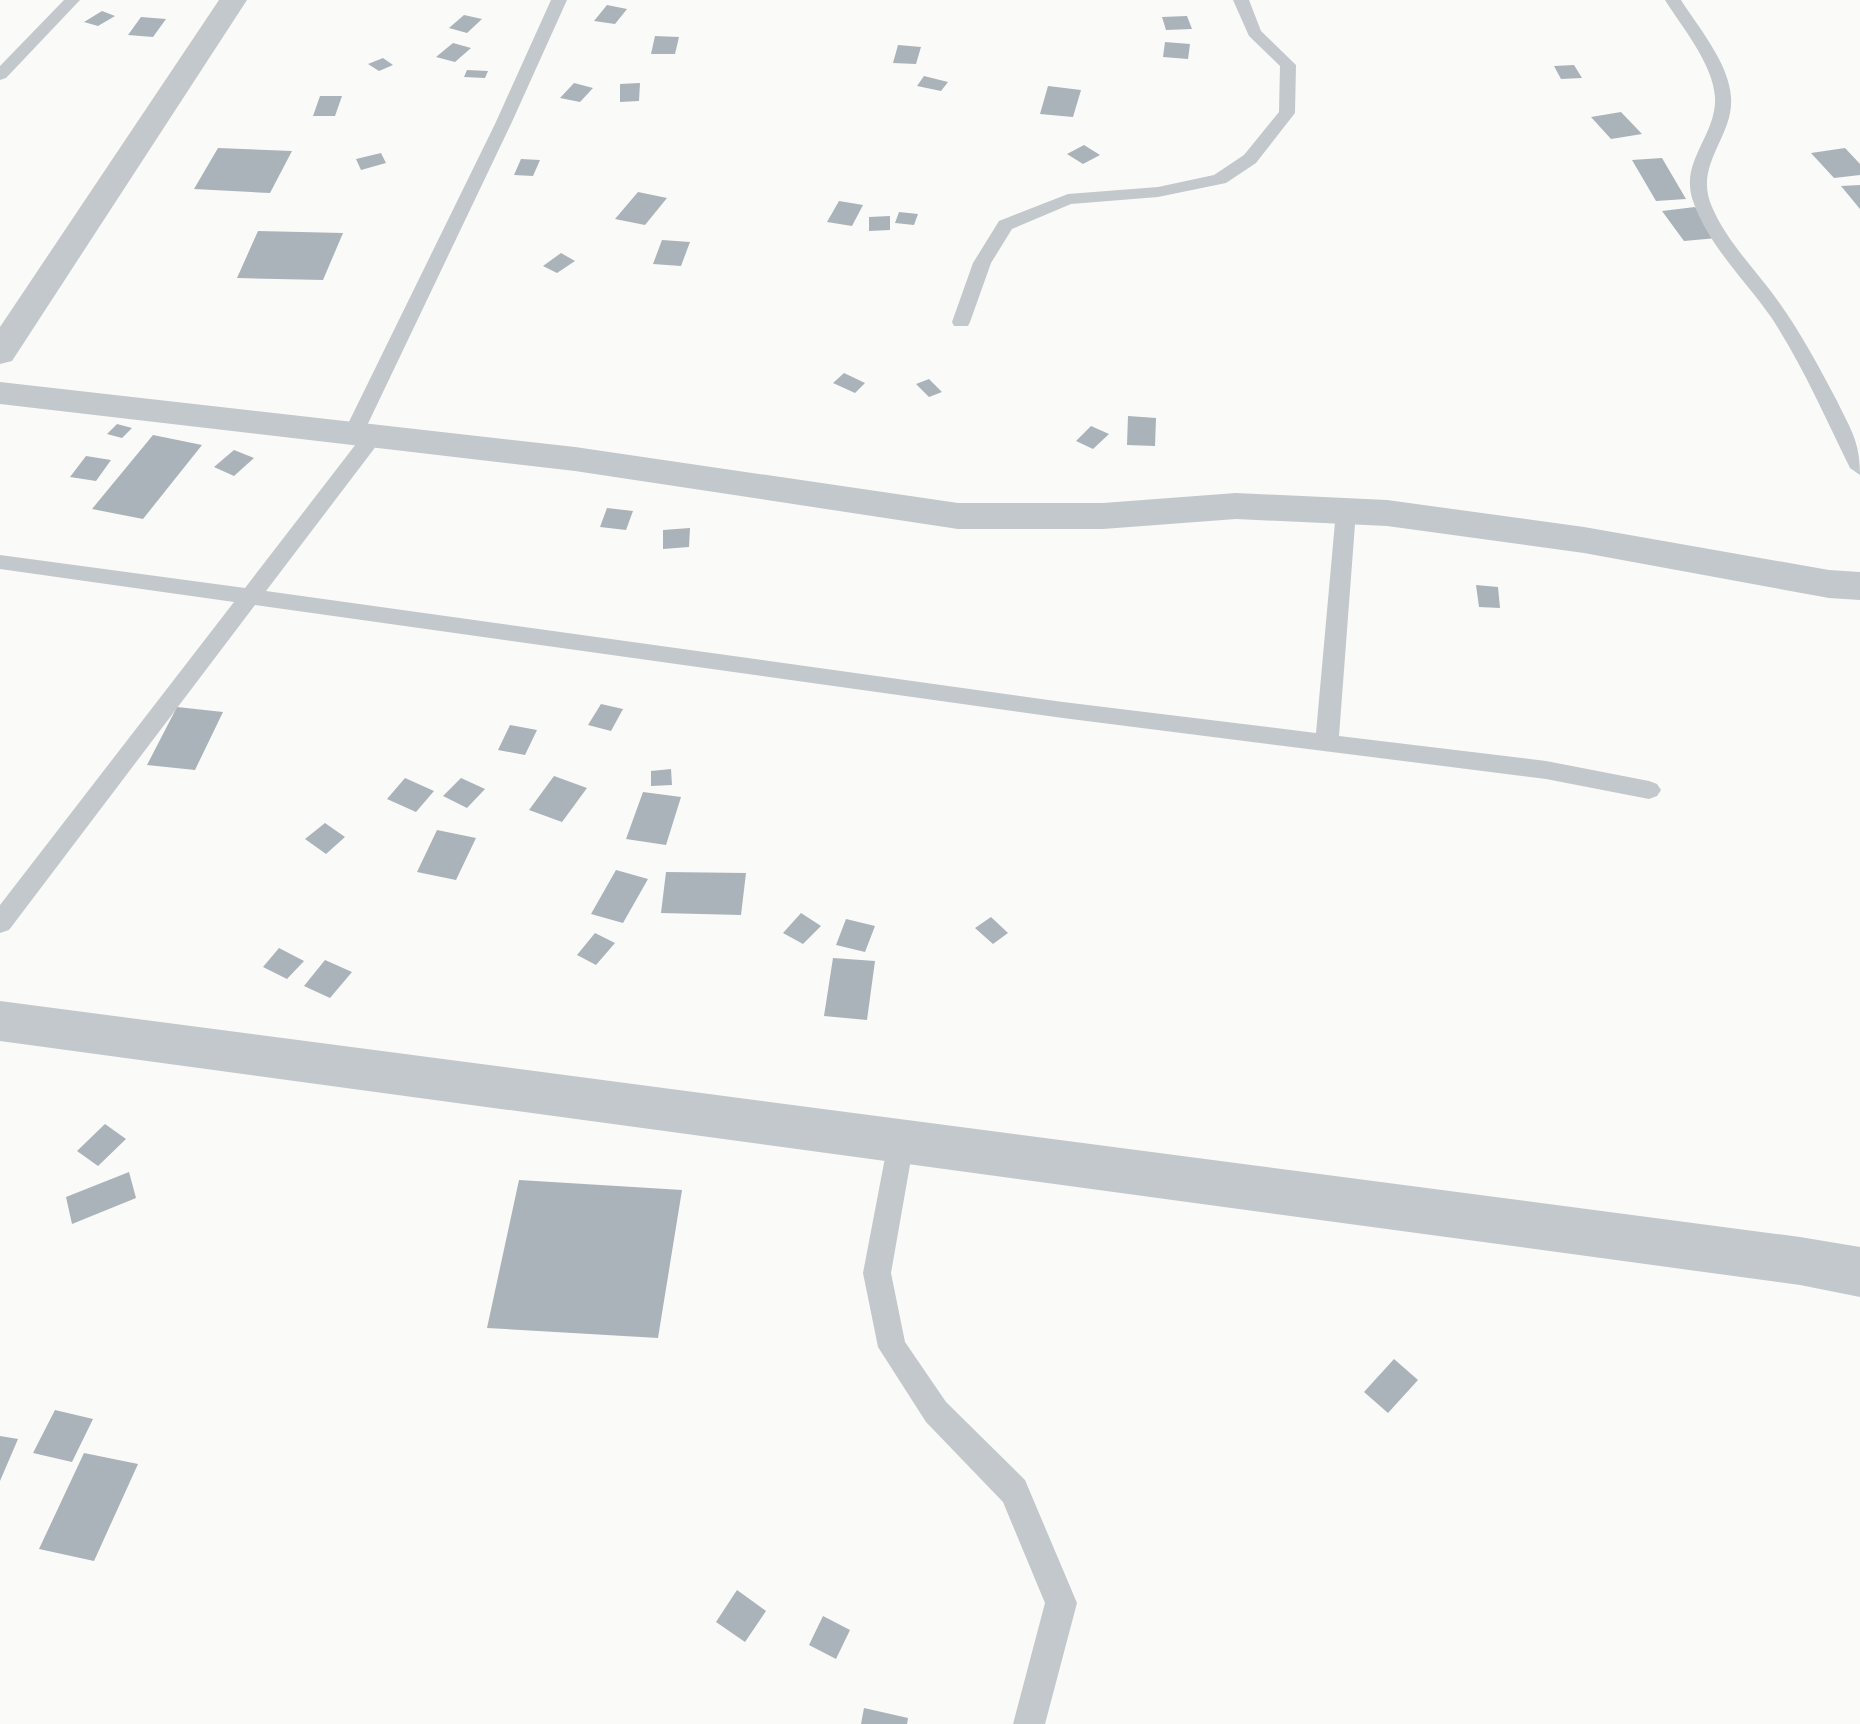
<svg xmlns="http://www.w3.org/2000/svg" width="1860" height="1724" font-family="'DM Sans',sans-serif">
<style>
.building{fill:#aab3b9}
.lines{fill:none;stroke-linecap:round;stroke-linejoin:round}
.lane{fill:#c3c8cc;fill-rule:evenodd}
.street{fill:#c3c8cc;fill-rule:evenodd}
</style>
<rect width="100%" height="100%" fill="#fafaf8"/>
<path class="building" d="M607,5L627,9L615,24L594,21Z
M102,11L115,16L98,26L84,22Z
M464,15L482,19L467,33L449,28Z
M1187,16L1192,29L1166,30L1162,17Z
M141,17L166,19L153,37L128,35Z
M655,36L679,37L675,54H651Z
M1165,42L1190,44L1188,59L1163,57Z
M453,43L471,48L455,62L436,57Z
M898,45L921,47L916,64L893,63Z
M383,58L393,65L379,71L368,64Z
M1574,65L1582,78L1561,79L1554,66Z
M467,70L488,71L485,78L464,77Z
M924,76L948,82L941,91L917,86Z
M574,83L593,88L580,102L560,98Z
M640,83L639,101L620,102V84Z
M1048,86L1081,90L1073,117L1040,114Z
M320,96H342L335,116H313Z
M1621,112L1642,134L1611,139L1591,117Z
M1084,145L1100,155L1083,164L1067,154Z
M218,148L292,151L270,193L194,189Z
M1845,148L1860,164V175L1834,178L1811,153Z
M381,153L386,163L361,170L356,159Z
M1662,158L1686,199L1656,201L1632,160Z
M521,159L540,160L533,176L514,175Z
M1860,185V209L1841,186Z
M638,192L667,198L645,225L615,219Z
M839,201L863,205L852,226L827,222Z
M1695,207L1717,238L1684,241L1662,211Z
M899,212L918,214L914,225L895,223Z
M890,216V230L869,231V217Z
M258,231L343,233L323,280L237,278Z
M662,240L690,242L681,266L653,264Z
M561,253L575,261L557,273L543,266Z
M844,373L865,383L855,393L833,383Z
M929,379L942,392L929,397L916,384Z
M1128,416L1156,418L1155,446L1127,445Z
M117,424L132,428L122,438L107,434Z
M1091,426L1109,434L1093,449L1076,441Z
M153,435L202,445L143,519L92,509Z
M234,450L254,458L234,476L214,467Z
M86,456L111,460L96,481L70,477Z
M607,508L633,511L626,530L600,527Z
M690,528L689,547L663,549V530Z
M1476,585L1498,587L1500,608L1479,607Z
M601,704L623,709L611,731L588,725Z
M177,707L223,712L195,770L147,765Z
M510,725L537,730L525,755L498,750Z
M671,769L672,785L651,786V771Z
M554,776L587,788L562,822L529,810Z
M405,778L434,791L416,812L387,799Z
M461,778L485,789L467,808L443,796Z
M643,792L681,797L666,845L626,839Z
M325,823L345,837L326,854L305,839Z
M437,830L476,838L456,880L417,872Z
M616,870L648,879L623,923L591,914Z
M666,872L746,873L741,915L661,913Z
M801,913L821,926L803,944L783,933Z
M991,917L1008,933L993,944L975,928Z
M846,919L875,926L865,952L836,945Z
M595,933L615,943L596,965L577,955Z
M279,948L304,961L287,979L263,967Z
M833,958L875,961L867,1020L824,1016Z
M325,960L352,972L330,998L304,986Z
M105,1124L126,1139L98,1166L77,1151Z
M129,1172L136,1198L72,1224L66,1197Z
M519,1180L682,1190L658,1338L487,1328Z
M1394,1359L1418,1380L1388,1413L1364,1392Z
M55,1410L93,1419L72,1462L33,1453Z
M0,1436L18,1439L0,1481Z
M84,1453L138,1464L94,1561L39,1549Z
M737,1590L766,1611L745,1642L716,1622Z
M823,1616L850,1630L836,1659L809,1645Z
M864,1708L908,1718L907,1724H861Z"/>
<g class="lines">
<path class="lane" d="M64,0H80L6,78L0,80V66Z
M551,0H567L511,124L363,434L360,439H346L343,434L495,124Z
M1233,0H1249L1261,31L1296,65L1295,113L1256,163L1226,183L1158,197L1071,204L1012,229L991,263L970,322L968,326H954L952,322L973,263L999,221L1068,194L1158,187L1214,175L1244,155L1279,112L1280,66L1249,36Z
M1665,0H1681C1698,27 1729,63 1731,97C1734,138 1693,164 1712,207C1727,242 1756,270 1778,301C1801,333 1819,367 1837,401C1851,430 1860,442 1860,475L1850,468C1825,417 1802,364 1771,317C1745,280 1708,245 1693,201C1679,161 1717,136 1715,97C1713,64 1682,27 1665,0Z
M373,429L380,431L383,436L380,441L266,591L1063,702L1316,733L1336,511L1346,504L1356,511L1339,736L1546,761L1649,781L1657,784L1661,790L1657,796L1649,799L1546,779L1063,718L255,605L9,930L0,933V905L234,602L0,569V555L245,588L366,431Z
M901,1130L910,1133L914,1142L891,1273L905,1342L946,1402L1025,1480L1077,1603L1045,1724H1013L1045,1603L1003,1502L926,1422L878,1347L863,1273L888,1142L892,1133Z"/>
<path class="street" d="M219,0H247L12,361L0,364V327Z
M0,382L575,447L958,503H1103L1236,493L1387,500L1584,527L1829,570L1860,572V600L1829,598L1584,553L1387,526L1236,519L1103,529H958L575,471L0,404Z
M0,1001L1800,1237L1860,1247V1297L1800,1285L0,1041Z"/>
</g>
</svg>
